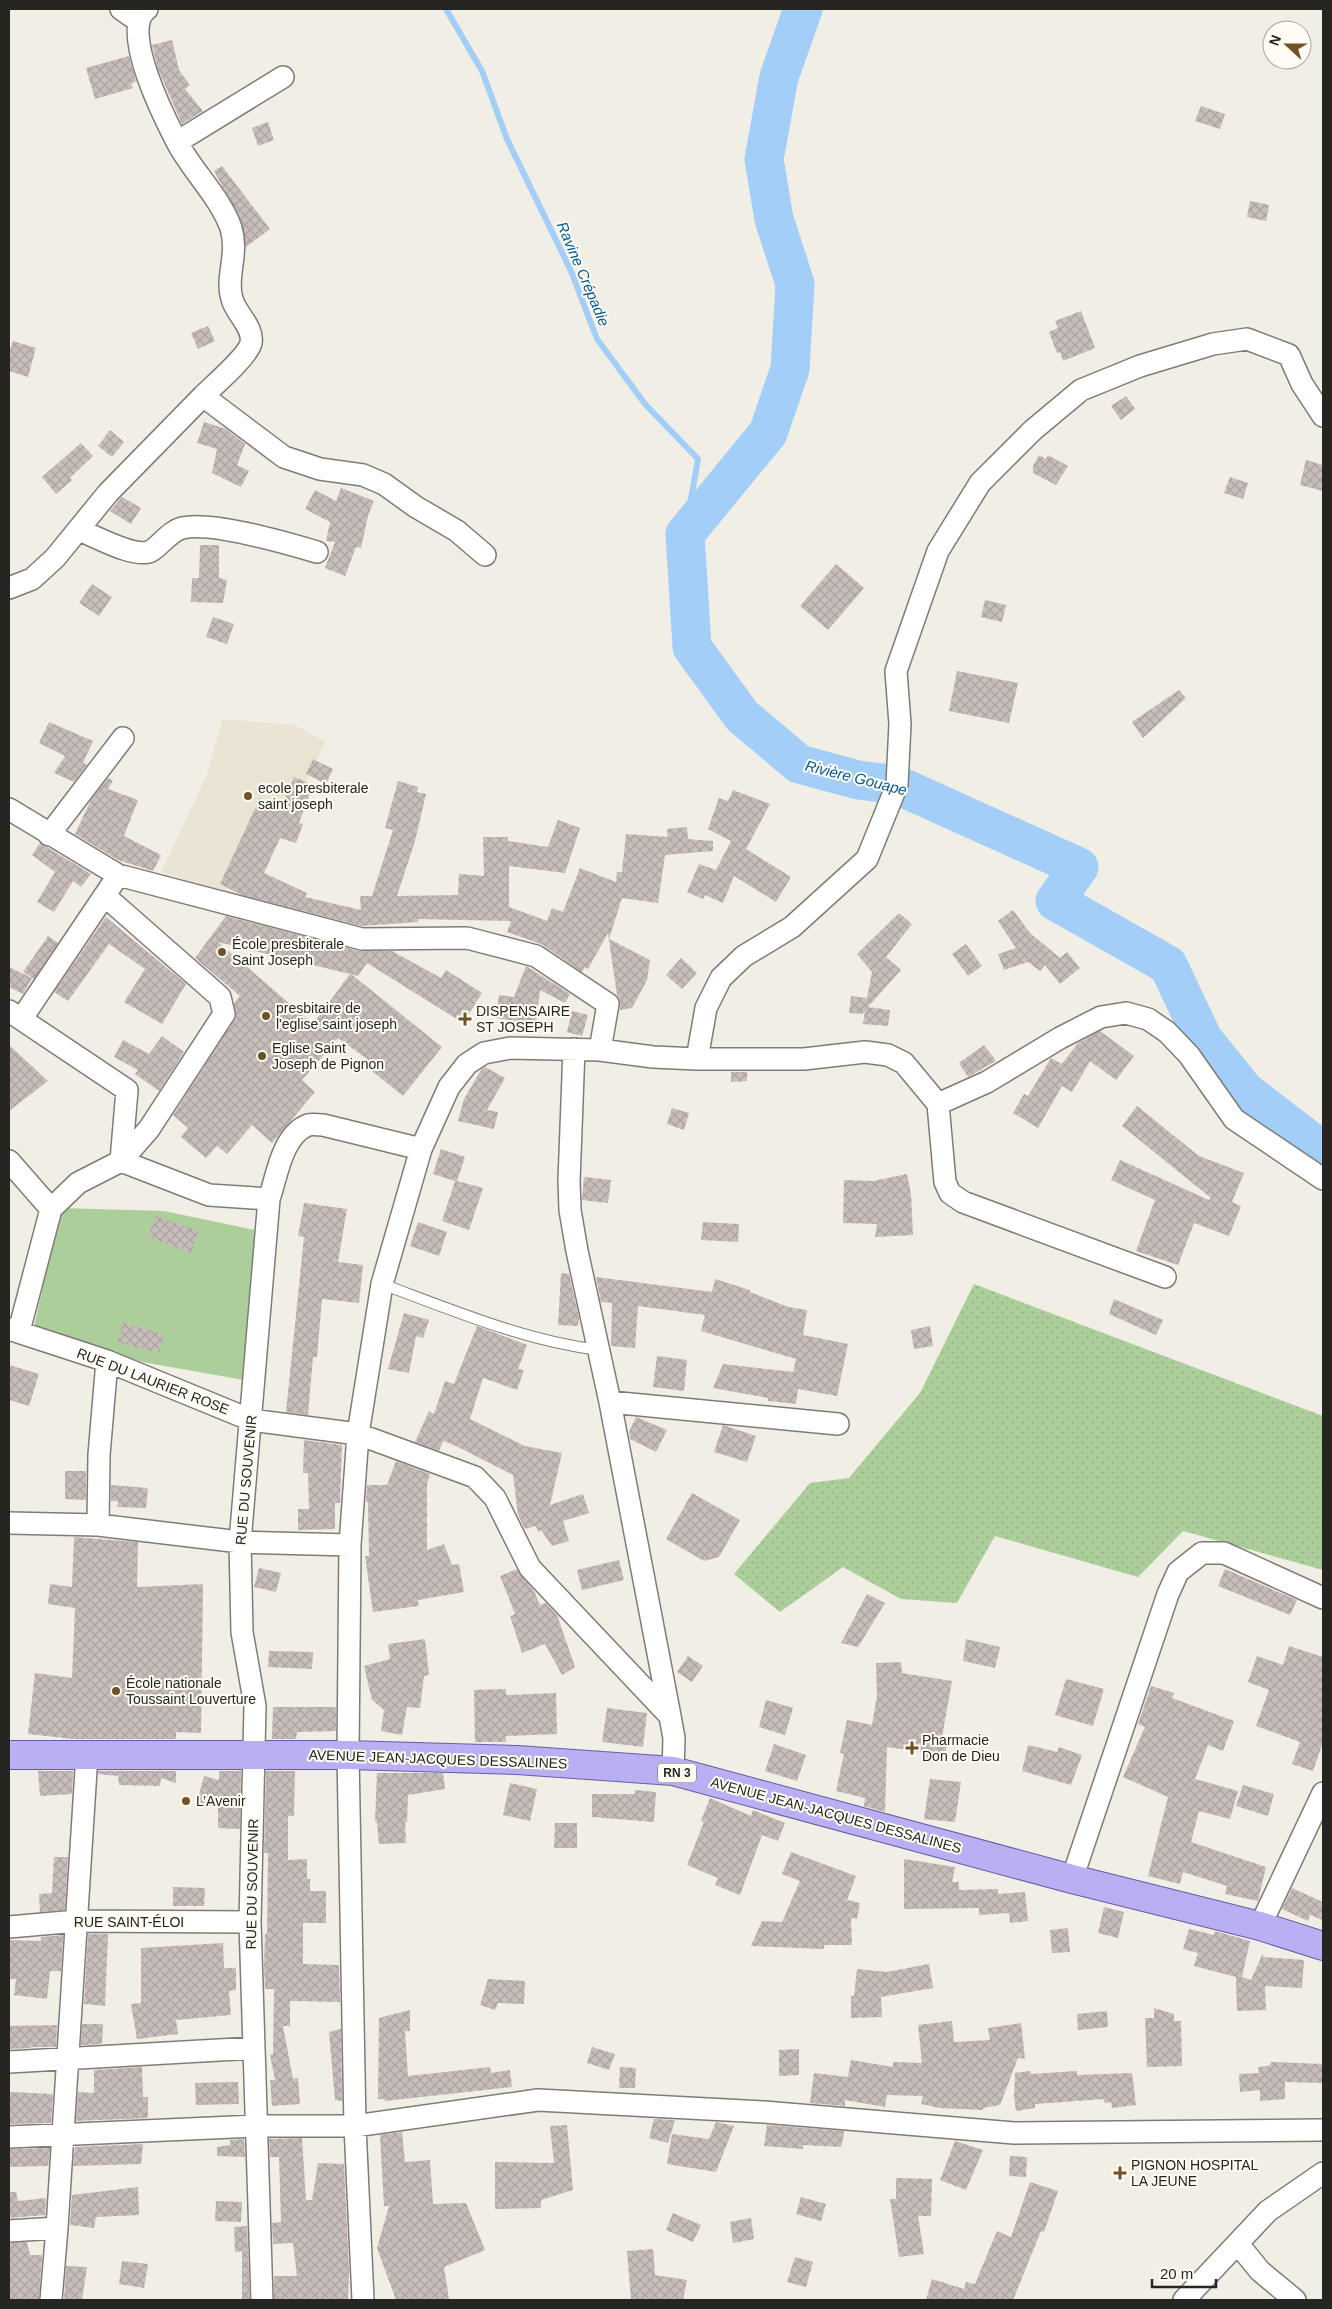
<svg xmlns="http://www.w3.org/2000/svg" width="1332" height="2309" font-family="Helvetica,sans-serif">
<style>
.built{fill:#e9e4d4}
.grass{fill:url(#grass-dots)}
.park{fill:#acce9b}
.lines{fill:none;stroke-linecap:round;stroke-linejoin:round}
.stream{stroke:#a3cef8;stroke-width:6}
.river{stroke:#a3cef8;stroke-width:39}
.building{fill:url(#building-cross-hatch);fill-rule:evenodd}
.service-casing{stroke:#7f7c75;stroke-width:12}
.minor-casing{stroke:#7f7c75;stroke-width:24}
.primary-casing{stroke:#685ca5;stroke-width:30}
.service{stroke:#fff;stroke-width:10}
.minor{stroke:#fff;stroke-width:21}
.primary{stroke:#baaff3;stroke-width:28}
.poi-dot{fill:#6f5225;stroke:#fffcf3;stroke-width:2}
.labels{text-anchor:middle;stroke-width:4;stroke-linejoin:round;paint-order:stroke}
.shield{fill:#fffcf3;stroke:#676661;stroke-width:1}
.shield-label{font-size:12px;font-weight:bold;fill:#262522}
.poi-label{font-size:14px;fill:#262522;stroke:#fffcf3;text-anchor:start}
.street-label{font-size:14px;fill:#262522;stroke:#fffcf3}
.water-label{font-size:15px;font-style:italic;fill:#005a98;stroke:#fffcf3}
</style>
<defs>
<pattern id="grass-dots" width="8" height="8" patternUnits="userSpaceOnUse" patternTransform="scale(1.25)"><rect width="8" height="8" fill="#acce9b"/><path d="M2 2h.1M6 6h.1" fill="none" stroke="#94b185" stroke-width="1.8" stroke-linecap="round"/></pattern>
<pattern id="building-cross-hatch" width="8" height="8" patternUnits="userSpaceOnUse" patternTransform="scale(1.25)"><rect width="8" height="8" fill="#c7bdba"/><path d="M0 0l8 8M0 8l8-8" fill="none" stroke="#aba2a0"/></pattern>
</defs>
<rect width="100%" height="100%" fill="#f1eee6"/>
<path class="built" d="M223,719L295,725L325,742L250,899L161,872L206,777Z"/>
<path class="grass" d="M974,1284L1323,1416V1570L1183,1531L1138,1577L995,1536L957,1603L901,1599L843,1567L780,1612L734,1574L810,1483L849,1478L920,1393Z"/>
<path class="park" d="M60,1208L164,1211L259,1231L244,1380L142,1362L34,1327Z"/>
<g class="lines">
<path class="stream" d="M446,9L482,71L507,139L571,271L597,339L645,404L698,459L685,534"/>
<path class="river" d="M803,9L779,77L764,159L774,219L795,284L790,369L768,433L685,534L692,647L742,716L799,764L858,780L897,785L1079,867L1055,901L1168,965L1203,1039L1245,1091L1323,1151"/>
</g>
<path class="building" d="M172,40L179,70L190,85L185,89L203,111L182,124L158,69L152,45Z
M129,56L136,81L131,84L133,88L95,99L86,68Z
M1201,106L1225,114L1220,129L1195,121Z
M268,122L274,140L258,146L252,128Z
M222,166L270,229L246,247L242,223L214,171Z
M1250,201L1269,205L1266,221L1247,217Z
M1081,311L1095,348L1063,361L1060,352L1057,353L1049,332L1058,328L1055,321Z
M208,326L215,341L198,349L191,333Z
M13,341L36,348L28,377L9,371V353Z
M1126,396L1135,409L1121,420L1111,406Z
M204,422L226,429L245,444L237,465L249,471L241,487L212,473L217,449L197,443Z
M110,430L124,442L112,457L98,446Z
M81,443L93,456L70,478L72,480L56,494L42,477Z
M1039,455L1046,459L1048,455L1068,466L1056,485L1033,473V466Z
M1306,460L1323,465V491L1300,485Z
M1230,477L1248,483L1243,499L1224,493Z
M341,488L374,501L368,516L361,548L356,547L345,576L325,568L335,542L326,541L330,522L305,509L315,490L336,501Z
M122,497L141,508L131,524L110,511Z
M200,545H219V578L227,580L223,603L191,602L192,578H199Z
M836,564L864,588L828,630L800,606Z
M92,584L112,597L99,616L79,603Z
M985,600L1006,605L1002,622L981,617Z
M213,617L234,624L227,644L206,637Z
M957,671L1018,683L1009,723L949,711Z
M1179,690L1186,698L1143,738L1132,722Z
M49,722L93,741L83,763L87,765L74,782L54,773L65,756L39,743Z
M313,759L333,769L326,784L306,774Z
M294,777L313,785L299,823L303,824L296,843L280,838L264,873L307,893L305,897L361,910L360,896H372L393,830L385,828L398,781L418,787L417,792L426,794L415,841L397,896L458,895L459,874L484,876L483,837H508V841L548,847L558,820L580,828L565,873L509,866V907L547,921L552,908L563,912L580,868L616,882L617,872H622L626,834L668,837L667,829L687,827L688,839L713,841V851L665,855L658,903L622,898L609,939L650,960L647,980L632,1008L620,1010V1000L617,995L608,933L588,969L585,967L582,972L543,945L507,932L511,921L418,919V922L361,926L242,895L220,884L260,798L281,808Z
M108,778L113,781L108,789L138,800L124,836L161,855L153,871L118,860L75,834L91,800Z
M733,790L770,804L746,849L791,877L776,902L734,876L723,903L705,895L703,899L687,892L699,864L716,870L731,841L708,829L719,798L728,801Z
M40,843L91,874L81,887L73,881L54,912L37,902L55,872L32,855Z
M1013,910L1030,933L1060,958L1067,952L1080,968L1060,984L1045,965L1040,971L1028,962L1004,970L998,954L1016,948L998,921Z
M899,913L912,924L886,957L901,970L868,1007L890,1010L888,1026L863,1024L865,1011L862,1014L849,1013L851,996L867,998L872,972L857,954Z
M226,916L359,951H392L441,978L446,970L482,993L463,1023L367,963L358,976L351,974L442,1047L403,1096L363,1064L367,1059L338,1038L302,1080L315,1092L272,1143L252,1125L227,1154L217,1146L206,1158L181,1137L188,1128L173,1115L236,1017L234,1003L240,996L195,958ZM218,942L350,974L313,1024Z
M106,917L186,984L162,1024L124,1002L145,969L109,944L68,1001L54,992Z
M48,936L58,943L34,979L23,972Z
M966,944L982,966L968,976L952,954Z
M681,958L697,973L682,989L666,975Z
M526,966L570,994L565,1003L540,990L536,1024L496,1018L499,995L514,997Z
M9,967L32,978L23,994L9,987Z
M572,1011L588,1015L582,1036L567,1032Z
M1100,1031L1134,1056L1116,1080L1090,1061L1072,1092L1062,1086L1038,1128L1013,1113L1024,1094L1028,1096L1051,1058L1062,1064L1078,1043Z
M162,1036L184,1052L159,1091L135,1074L138,1070L114,1057L123,1040L149,1054Z
M9,1045L48,1081L9,1111Z
M984,1045L996,1061L968,1077L959,1063Z
M485,1067L505,1078L487,1110L498,1112L494,1129L458,1121L464,1099L481,1070Z
M731,1072H747V1081L731,1082Z
M1137,1106L1199,1156L1244,1173L1232,1202L1241,1206L1229,1236L1194,1223L1178,1265L1136,1251L1155,1200L1111,1180L1120,1160L1209,1200L1211,1198L1122,1126Z
M672,1108L689,1113L684,1130L667,1124Z
M441,1149L465,1157L457,1181L483,1188L469,1230L442,1221L455,1181L433,1174Z
M907,1174L911,1194L913,1235L875,1237L877,1224L843,1223L844,1180L873,1181Z
M584,1177L611,1180L608,1203L582,1200Z
M304,1203L347,1209L338,1262L363,1265L359,1303L322,1299L317,1357H313L308,1415L286,1412L304,1237L298,1236Z
M156,1216L199,1231L191,1253L148,1237Z
M418,1222L447,1232L439,1256L410,1246Z
M703,1222L739,1224L738,1242L701,1240Z
M561,1273L569,1274L579,1318L578,1326L558,1325Z
M596,1277L712,1292L715,1279L750,1290V1292L788,1307L807,1310L803,1335L848,1344L837,1396L798,1389L796,1404L768,1401V1398L713,1388L723,1364L793,1372L796,1359L701,1331L705,1315L638,1306L635,1348L611,1346L612,1303L601,1302Z
M1114,1299L1163,1320L1156,1335L1109,1314Z
M404,1313L429,1320L423,1338L416,1336L409,1373L388,1369Z
M123,1323L164,1334L159,1353L118,1342Z
M477,1326L527,1345L518,1369L524,1370L517,1390L483,1378L470,1419L525,1446L562,1453L550,1505L583,1494L589,1513L563,1521L569,1541L552,1546L541,1530L538,1532L536,1526L525,1529L518,1515L513,1475L454,1445L443,1441L439,1451L415,1442L429,1411L434,1414L445,1381L454,1384Z
M930,1326L933,1346L914,1349L911,1330Z
M657,1356L687,1360L684,1391L653,1387Z
M9,1365L39,1374L29,1406L9,1400Z
M636,1417L667,1430L656,1452L630,1439L629,1432Z
M723,1425L756,1436L747,1462L714,1452Z
M304,1440L342,1445L340,1503H335V1529L298,1530V1509H309L308,1473H303Z
M396,1461L430,1474L427,1484V1550L444,1544L452,1565L459,1564L464,1592L418,1600L419,1606L373,1612L365,1556H369L368,1502H366L367,1485H387Z
M65,1471H86V1500L65,1499Z
M111,1485L148,1488L146,1508L117,1507L118,1501H111Z
M692,1493L740,1520L719,1557L704,1561L666,1539Z
M74,1537L138,1542L137,1587L203,1584L201,1733L176,1732V1739H73L28,1734L35,1673L72,1678L75,1608L48,1604L50,1584L72,1587Z
M619,1560L624,1580L582,1590L577,1570Z
M259,1568L281,1573L276,1592L254,1587Z
M517,1569L534,1591L540,1605L546,1603L557,1615L575,1667L562,1675L545,1644L522,1653L510,1616L515,1614L500,1576Z
M1225,1569L1297,1600L1290,1615L1218,1586Z
M867,1594L885,1603L858,1647L841,1643Z
M425,1639L429,1675L424,1676L420,1708L407,1707L402,1735L381,1731L384,1710L372,1700L364,1666L390,1659L388,1644Z
M966,1639L1000,1647L995,1668L963,1661Z
M1289,1646L1323,1657V1742L1313,1771L1292,1764L1300,1742L1256,1726L1269,1690L1248,1682L1257,1656L1283,1665Z
M269,1651L313,1652L312,1669L268,1667Z
M688,1656L703,1666L692,1682L677,1672Z
M901,1662L902,1673L952,1681L942,1737L948,1738L944,1762L921,1759L922,1752L887,1747L885,1812L864,1806L865,1798L836,1791L844,1754L840,1753L847,1720L872,1725L877,1696L876,1663Z
M1066,1679L1104,1689L1093,1726L1055,1715Z
M1151,1686L1174,1693L1172,1698L1234,1721L1223,1751L1208,1745L1195,1779L1238,1791L1230,1819L1199,1811L1191,1842L1266,1867L1258,1901L1225,1894L1227,1886L1183,1872L1180,1884L1148,1876L1168,1797L1123,1777L1145,1727L1138,1724Z
M506,1689V1695L556,1693L557,1734L506,1736V1742H475L474,1690Z
M766,1700L793,1708L785,1735L759,1727Z
M273,1707H336V1731L297,1732L296,1739H272Z
M607,1708L647,1713L643,1747L602,1742Z
M774,1744L806,1755L797,1781L765,1771Z
M1028,1745L1057,1752L1059,1747L1082,1755L1071,1785L1022,1771Z
M38,1771H73L72,1794L40,1796Z
M98,1771H176V1783L161,1778L160,1786L119,1785L118,1776L98,1774Z
M219,1771H241L240,1829L218,1828V1808L197,1802L204,1776L219,1780Z
M266,1771H295L294,1816H288V1860L307,1859V1879H310V1891H326V1923H303V1964L339,1965L340,2002L290,2001V2026H283L293,2079L298,2078L300,2104L272,2106L270,2080H275L270,2055L273,2054L274,1989H265L264,1967L265,1934H267L268,1853H264Z
M377,1773H443L445,1789L408,1795L407,1822H405L406,1843L379,1844L377,1822L375,1821Z
M930,1779L961,1782L955,1822L924,1819Z
M510,1783L537,1789L530,1821L503,1815Z
M1243,1785L1274,1794L1268,1816L1236,1806Z
M635,1790L656,1792L654,1822L592,1817V1794H635Z
M710,1798L751,1816L753,1810L785,1823L778,1841L762,1835L740,1895L715,1885L718,1878L687,1865L704,1822L701,1821Z
M555,1823H577V1848H554Z
M791,1852L856,1876L847,1900L860,1903L857,1919L851,1918L852,1945H824V1949L751,1946L762,1921L782,1922L800,1881L782,1874Z
M54,1857H68L65,1910L40,1912L39,1894L52,1893Z
M904,1859L955,1867L952,1882H959V1890L998,1889V1894L1025,1892L1028,1921L1010,1923L1009,1913L979,1915V1908L904,1909Z
M173,1887L205,1888L204,1906H173Z
M1292,1888L1323,1902V1920L1310,1915L1308,1921L1282,1909Z
M1104,1907L1124,1912L1118,1938L1098,1933Z
M1068,1928L1070,1952L1052,1953L1050,1930Z
M1189,1929L1214,1935L1215,1931L1250,1941L1242,1977L1251,1980L1263,1953V1957L1304,1960L1302,1988L1265,1986L1266,2010L1237,2011L1236,1977L1194,1966L1198,1953L1183,1949Z
M88,1934H108L105,2006L84,2004Z
M63,1935L61,1971H50L47,1999L14,1995L16,1979H9V1940L41,1941V1937Z
M223,1943L224,1968H236V1990L229,1991L231,2015L176,2020L178,2034L137,2039L131,2004L141,2003V1948Z
M929,1964L933,1988L881,1997L882,2017L851,2018V1996H854L857,1969L887,1972Z
M488,1979L525,1981L524,2004L498,2003L495,2010L480,2005Z
M1154,2008L1174,2014V2021H1181L1182,2066L1147,2067L1145,2018H1154Z
M410,2010V2031H405L408,2076L490,2067L491,2073L510,2070L512,2087L385,2101L384,2099H378L379,2018Z
M1107,2011L1108,2027L1078,2030L1077,2014Z
M952,2021L954,2042L990,2040L988,2028L1021,2023L1025,2059L1018,2058L1000,2105L983,2108V2110L940,2108L921,2104L923,2096L887,2095L885,2107L845,2100V2106L810,2103L814,2073L848,2077L851,2060L893,2067V2062L922,2063L918,2025Z
M82,2024H103L102,2044L81,2045Z
M57,2025L56,2047H31V2048L9,2049V2026Z
M341,2029L342,2101L335,2100L329,2032Z
M592,2047L615,2054L609,2070L587,2063Z
M799,2049V2075L779,2076V2050Z
M1271,2062L1323,2064V2083L1285,2082V2099L1260,2101V2090L1240,2092L1239,2074L1259,2073L1258,2067L1269,2066Z
M142,2067L143,2097H148V2116L147,2118L76,2121L78,2092L94,2093V2070Z
M620,2067L636,2068L635,2088H619Z
M1030,2071L1031,2074L1077,2071V2075L1132,2073L1136,2105L1112,2108L1111,2102L1104,2103V2099L1035,2104V2108L1016,2111L1014,2096L1015,2073Z
M238,2082L239,2104L196,2105L195,2083Z
M9,2092L53,2094L51,2123L10,2124Z
M654,2119L675,2120L668,2143L649,2138Z
M716,2122L734,2126L716,2172L667,2164L672,2134L709,2139Z
M567,2125L573,2190L541,2200V2208L495,2209V2162L554,2163L550,2126Z
M767,2125L844,2131L843,2139L841,2147L803,2145V2149L764,2146Z
M402,2132L405,2162L430,2160L433,2204L466,2203L485,2250L444,2267L449,2299L396,2300L377,2248L389,2206H384L380,2135Z
M302,2138L306,2200H312L318,2163L344,2164L349,2271L348,2300H274V2276H297L293,2243L273,2244L272,2223L281,2222L279,2157H270L269,2139Z
M244,2139L245,2157L217,2156V2147L230,2145V2140Z
M955,2141L983,2150L966,2190L940,2180Z
M143,2144L141,2164L73,2166L75,2147Z
M50,2148L48,2166L9,2167V2149Z
M1010,2156L1027,2157L1026,2177L1009,2176Z
M896,2178L932,2179L931,2216H918L924,2254L899,2257L890,2199H896Z
M1030,2182L1058,2191L1044,2232L1041,2231L1013,2300H926L932,2279L964,2289L966,2282L975,2284L997,2231L1011,2237Z
M138,2187L139,2215L96,2217L94,2228L70,2225L72,2195Z
M9,2192H16L18,2201L46,2198L45,2215L9,2218Z
M801,2197L826,2204L821,2221L796,2214Z
M216,2201L242,2202L241,2222L215,2221Z
M673,2213L701,2225L693,2242L666,2230Z
M751,2218L754,2239L733,2243L730,2222Z
M247,2226L250,2300H242V2251L235,2252L234,2227Z
M27,2242L30,2255H42L39,2300H9V2243Z
M653,2249L655,2275L687,2280L683,2300H631L627,2251Z
M795,2257L813,2262L806,2287L787,2282Z
M122,2261L148,2264L144,2288L119,2284Z
M66,2266L87,2267L82,2300H64Z"/>
<g class="lines">
<g class="service-casing">
<path id="service" d="M382,1284C452,1310 525,1341 599,1350"/>
</g>
<g class="minor-casing">
<path id="minor" d="M121,9L138,21
M147,9C119,28 164,117 177,142C192,171 220,197 231,228C239,255 225,278 232,299C236,314 254,327 251,343C248,356 214,385 203,396
M177,142L283,77
M79,530C95,536 135,559 151,551C161,545 170,531 182,528C212,521 286,543 317,552
M9,588L32,579L55,558L108,493L203,396L284,457L320,469L363,475L384,484L416,507L457,531L485,555
M9,809L118,875L362,939L467,938L536,956L608,1004L600,1050L653,1057L697,1059L706,1008L721,978L744,956L792,927L867,859L897,785L900,724L896,671L938,551L980,483L1033,430L1081,390L1140,366L1213,344L1247,339L1289,355L1302,384L1323,416
M49,835L123,738
M9,1011L127,1090L121,1161
M22,1018L113,883
M574,1049L569,1181L570,1210L577,1251L610,1402L670,1716L674,1738L673,1771
M697,1059H804L865,1052L888,1055L904,1063L938,1104L987,1082L1060,1038L1101,1017L1126,1013L1148,1019L1167,1032L1189,1055L1234,1119L1323,1179
M938,1104L945,1182L950,1193L963,1202L1165,1277
M9,1161L51,1209L19,1331
M121,1161L209,1195L269,1199C277,1176 282,1135 308,1125C312,1124 319,1125 323,1125L421,1149
M51,1209L78,1183L121,1161L149,1129L224,1014L220,997L105,896
M9,1329L107,1361L251,1420L358,1434L475,1477L495,1498L530,1568L670,1716
M610,1402L838,1424
M9,1523L98,1525L240,1542L350,1545
M98,1525L99,1455L107,1361
M1072,1879L1168,1594L1178,1572L1202,1553H1224L1323,1598
M1260,1926L1323,1793
M9,1927L77,1921L250,1922
M9,2062L254,2048
M9,2137L256,2126H355L538,2100L764,2112L1014,2133L1323,2130
M9,2231L57,2228
M1238,2244L1260,2271L1295,2300
M51,2300L57,2228L87,1754
M262,2300L250,1922L255,1706L242,1632L240,1542L269,1199
M363,2300L355,2126L348,1755L350,1545L358,1434L382,1284L421,1149L449,1087L467,1064L484,1053L510,1048L600,1050
M1184,2300L1268,2211L1323,2173"/>
</g>
<g class="primary-casing">
<path id="primary" d="M9,1755H348L517,1760L673,1771L1072,1879L1260,1926L1323,1946"/>
</g>
<use href="#service" class="service"/>
<use href="#minor" class="minor"/>
<use href="#primary" class="primary"/>
</g>
<g class="poi-dot">
<circle cx="248" cy="796" r="5"/>
<circle cx="222" cy="952" r="5"/>
<circle cx="266" cy="1016" r="5"/>
<path d="M462.5 1011.5h5v5h5v5h-5v5h-5v-5h-5v-5h5z"/>
<circle cx="262" cy="1056" r="5"/>
<circle cx="116" cy="1691" r="5"/>
<path d="M909.5 1740.5h5v5h5v5h-5v5h-5v-5h-5v-5h5z"/>
<circle cx="186" cy="1801" r="5"/>
<path d="M1117.5 2165.5h5v5h5v5h-5v5h-5v-5h-5v-5h5z"/>
</g>
<g class="labels">
<rect class="shield" x="658" y="1763.5" width="38" height="19" rx="4"/>
<g class="shield-label">
<text x="677" y="1777">RN 3</text>
</g>
<g class="poi-label">
<text x="258" y="793">ecole presbiterale<tspan x="258" dy="16">saint joseph</tspan></text>
<text x="232" y="949">École presbiterale<tspan x="232" dy="16">Saint Joseph</tspan></text>
<text x="276" y="1013">presbitaire de<tspan x="276" dy="16">l'eglise saint joseph</tspan></text>
<text x="476" y="1016">DISPENSAIRE<tspan x="476" dy="16">ST JOSEPH</tspan></text>
<text x="272" y="1053">Eglise Saint<tspan x="272" dy="16">Joseph de Pignon</tspan></text>
<text x="126" y="1688">École nationale<tspan x="126" dy="16">Toussaint Louverture</tspan></text>
<text x="922" y="1745">Pharmacie<tspan x="922" dy="16">Don de Dieu</tspan></text>
<text x="196" y="1806">L’Avenir</text>
<text x="1131" y="2170">PIGNON HOSPITAL<tspan x="1131" dy="16">LA JEUNE</tspan></text>
</g>
<g class="street-label">
<text transform="translate(153 1381) rotate(21)" y="5">RUE DU LAURIER ROSE</text>
<text transform="translate(246 1480) rotate(-85)" y="5">RUE DU SOUVENIR</text>
<text transform="translate(438 1759) rotate(2)" y="5">AVENUE JEAN-JACQUES DESSALINES</text>
<text transform="translate(836 1815) rotate(15)" y="5">AVENUE JEAN-JACQUES DESSALINES</text>
<text transform="translate(252 1884) rotate(-89)" y="5">RUE DU SOUVENIR</text>
<text x="129" y="1927">RUE SAINT-ÉLOI</text>
</g>
<g class="water-label">
<text transform="translate(583 274) rotate(67)" y="5">Ravine Crépadie</text>
<text transform="translate(856 778) rotate(14)" y="5">Rivière Gouape</text>
</g>
</g>
<rect width="1332" height="2309" fill="none" stroke="#262522" stroke-width="20"/>
<g transform="translate(1287 45) rotate(291)"><circle r="24" fill="#fffcf3" stroke="#a8a69f"/>
<path d="M0-4L9 19L0 12L-9 19Z" fill="#6f5225"/>
<text y="-8" font-size="14" font-weight="bold" text-anchor="middle" fill="#262522">N</text>
</g>
<path d="M1152 2279v8h64v-8" fill="none" stroke="#262522" stroke-width="2.5"/>
<text x="1160" y="2279" font-size="15" fill="#262522" stroke="#fffcf3" stroke-width="4" paint-order="stroke">20 m</text>
</svg>
